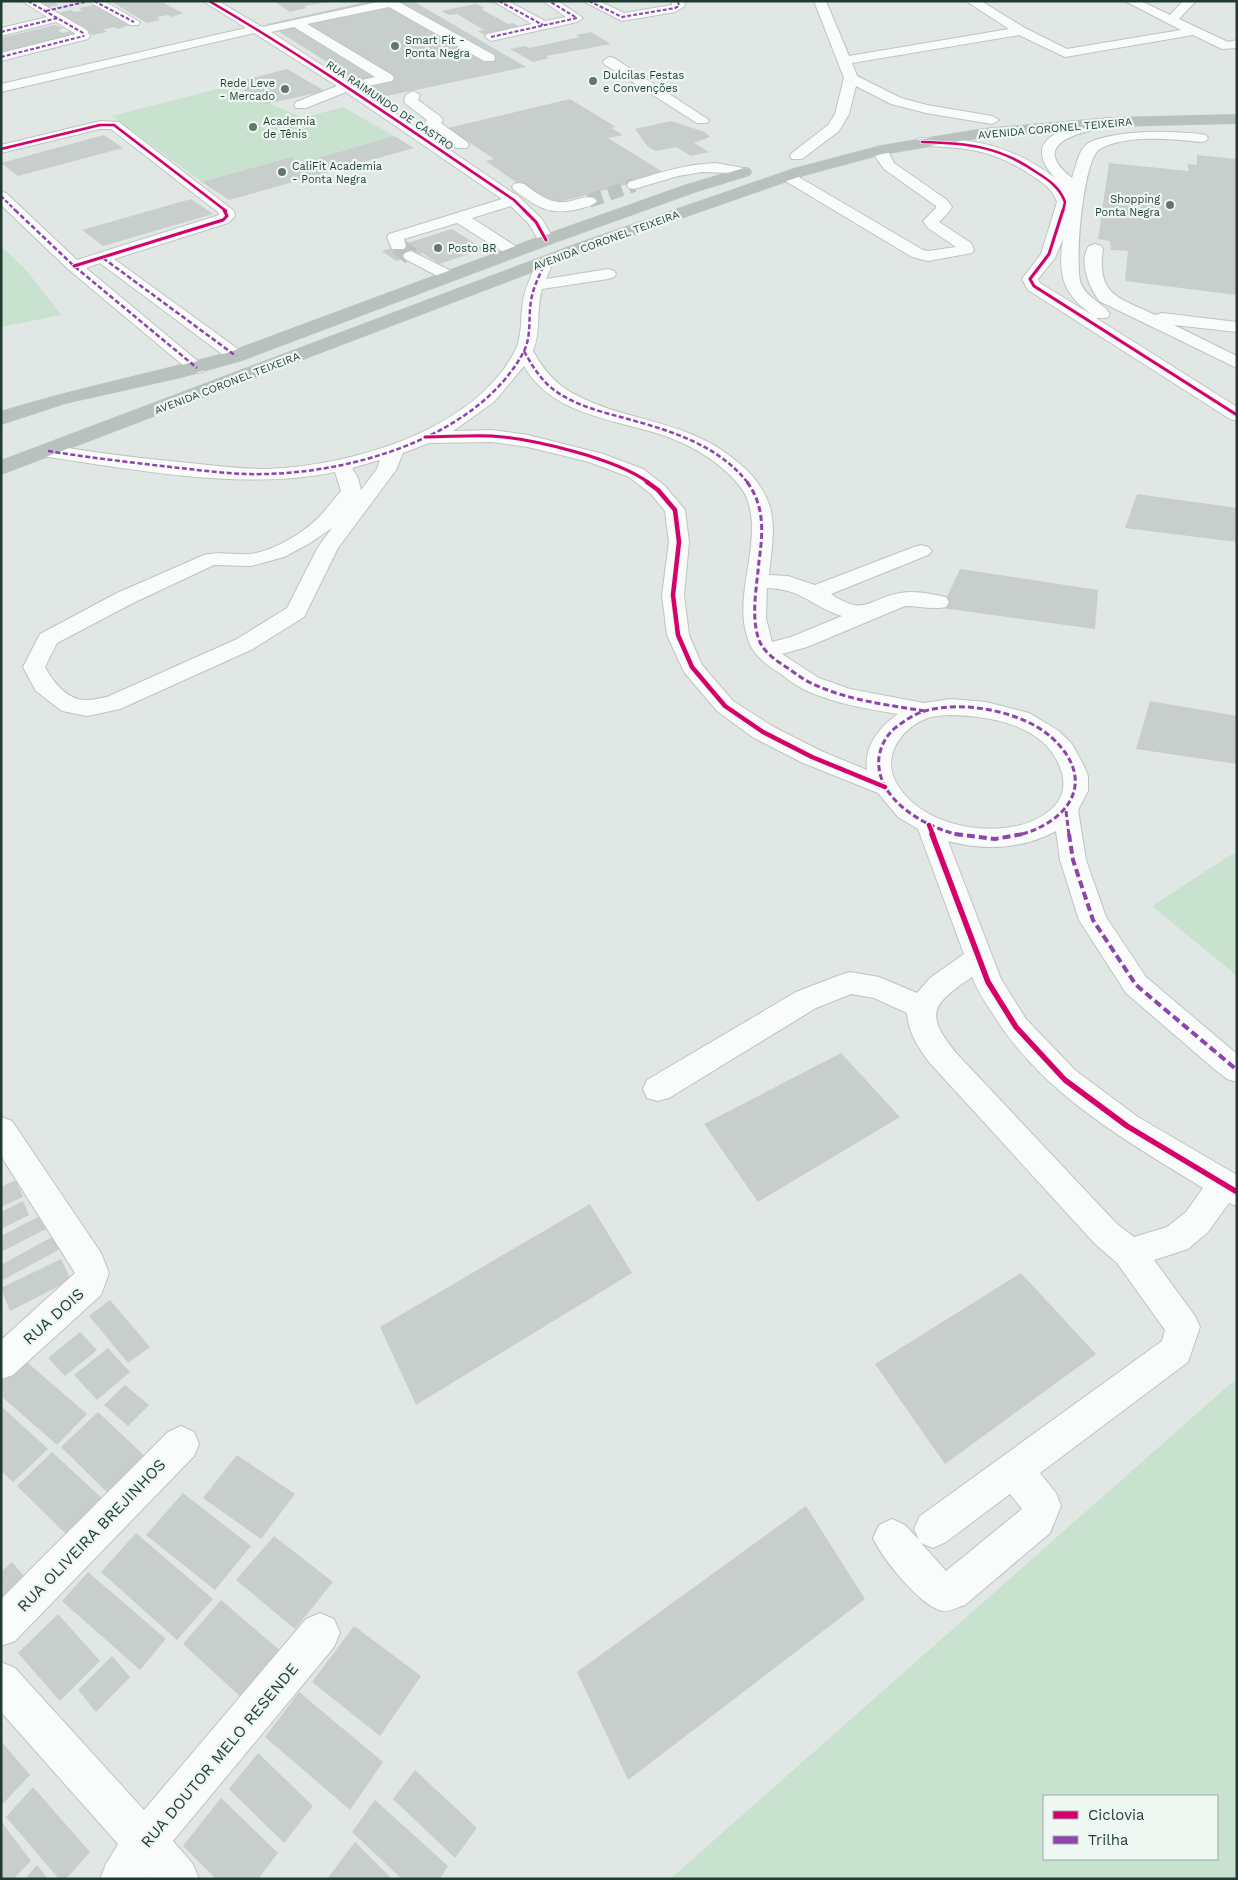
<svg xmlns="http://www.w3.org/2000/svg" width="1238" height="1880" font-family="'Work Sans',sans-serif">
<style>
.green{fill:#c9e1cf;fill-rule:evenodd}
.building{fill:#c8cecb}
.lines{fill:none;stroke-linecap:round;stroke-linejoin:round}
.minor-tunnel-far1{stroke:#bac4c0;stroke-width:14;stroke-dasharray:14 7;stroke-linecap:butt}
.minor-tunnel{stroke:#bac4c0;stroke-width:18;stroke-dasharray:18 9;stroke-linecap:butt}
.minor-casing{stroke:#bec4c1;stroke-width:2}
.highway-casing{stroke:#bbc4c1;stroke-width:2}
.minor{fill:#fafbfb;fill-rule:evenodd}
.highway{fill:#b9c1bf;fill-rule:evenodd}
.quiet-far3{stroke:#8e44ad;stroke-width:2;stroke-dasharray:4 2;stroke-linecap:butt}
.quiet-far2{stroke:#8e44ad;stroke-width:2.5;stroke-dasharray:5 2.5;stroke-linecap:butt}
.quiet-far1{stroke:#8e44ad;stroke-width:3;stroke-dasharray:6 3;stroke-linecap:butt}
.quiet{stroke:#8e44ad;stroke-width:4;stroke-dasharray:8 4;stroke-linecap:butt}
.cycleway-far3-casing{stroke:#eef7f2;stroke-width:4}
.cycleway-far2-casing{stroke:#eef7f2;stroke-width:5}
.cycleway-far1-casing{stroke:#eef7f2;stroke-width:7}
.cycleway-casing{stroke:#eef7f2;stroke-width:9}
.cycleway-far3{stroke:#d6006c;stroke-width:2.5}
.cycleway-far2{stroke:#d6006c;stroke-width:3}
.cycleway-far1{stroke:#d6006c;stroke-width:4.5}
.cycleway{stroke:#d6006c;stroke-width:5.5}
.poi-dot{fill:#637770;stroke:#eef7f2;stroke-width:2}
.labels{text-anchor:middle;stroke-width:4.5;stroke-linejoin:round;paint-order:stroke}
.far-poi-label{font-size:11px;fill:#1f3a31;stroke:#eef7f2;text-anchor:start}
.far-street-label{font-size:11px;fill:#1f3a31;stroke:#eef7f2}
.near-street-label{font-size:16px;fill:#1f3a31;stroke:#eef7f2}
</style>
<rect width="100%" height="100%" fill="#e1e7e4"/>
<path class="green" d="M229,86L303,118L343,107L394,136L301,163L291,157L202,182L112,116Z
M1,246L27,271L61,315L1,327Z
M1237,851V976L1152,906Z
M1237,1378V1879H670ZM1044,1796H1217V1859H1044Z"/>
<path class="building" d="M34,1H54L58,5L44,8Z
M110,1H160L183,13L171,17L168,15L157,17L160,20L147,23Z
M274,1H326L327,2L304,6L306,8L290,12Z
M370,1H413L526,67L382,97L267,24Z
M476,4L485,8L481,9L508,24L513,23L523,28L486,36L478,31L484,30L457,14L449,15L441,11Z
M94,5L130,25L118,29L115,27L104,29L107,32L93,35L58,13L71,10L74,12L82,11L79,8Z
M55,25L64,28L58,30L62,33L71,31L78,35L1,53V38Z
M591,32L611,44L546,56L549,58L533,62L510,49L526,46L529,48L580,37L576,35Z
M287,69L325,91L266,104L232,83Z
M570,99L616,127L611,128L623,135L608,138L666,174L548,205L486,161L494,159L448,128Z
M671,121L705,132L710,137L694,143L709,152L691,156L676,147L656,151L648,147L635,129Z
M104,135L123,148L18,176L1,163Z
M394,136L414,148L229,200L202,182L291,157L301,163Z
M1197,155L1237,159V295L1125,281L1128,251L1111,250L1110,241L1098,239L1109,163L1189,171L1187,164L1197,165Z
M191,199L213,214L103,246L82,230Z
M452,229L484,249L439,264L422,253L396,261L382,251Z
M1137,494L1237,508V542L1125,528Z
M960,569L1098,590L1095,629L942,608Z
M1150,701L1237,716V764L1136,749Z
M841,1053L900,1117L758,1202L704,1124Z
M16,1180L23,1197L1,1207V1187Z
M23,1201L29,1215L1,1229V1212Z
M590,1204L632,1273L416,1405L380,1327Z
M40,1216L46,1229L1,1252V1236Z
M59,1233L66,1246L1,1281V1265Z
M61,1259L71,1280L10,1311L1,1288Z
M1021,1273L1096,1354L945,1464L875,1364Z
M110,1300L150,1347L128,1363L89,1316Z
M80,1332L97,1350L65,1376L48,1358Z
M108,1348L130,1372L97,1400L74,1375Z
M21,1357L87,1414L57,1445L1,1396V1376Z
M125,1385L149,1405L128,1426L104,1405Z
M1,1406L48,1449L13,1482L1,1471Z
M98,1412L154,1465L117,1502L61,1447Z
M52,1452L104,1500L68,1536L17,1486Z
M237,1455L295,1494L261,1539L203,1498Z
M183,1493L251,1546L215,1590L146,1535Z
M806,1506L865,1599L628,1780L577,1672Z
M136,1533L213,1599L177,1640L101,1572Z
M274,1536L333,1582L295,1629L236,1580Z
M12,1562L32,1586L1,1614V1572Z
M88,1572L166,1639L140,1670L62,1601Z
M221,1600L283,1653L244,1700L183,1644Z
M58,1614L100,1661L60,1701L18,1653Z
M354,1626L421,1676L380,1736L312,1682Z
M112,1656L130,1677L96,1712L78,1690Z
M299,1692L383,1762L350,1810L265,1737Z
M1,1741L30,1775L1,1806Z
M258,1753L313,1806L284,1843L229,1789Z
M415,1770L477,1828L455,1858L393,1799Z
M33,1787L90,1852L66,1879H59L6,1817Z
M221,1798L278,1853L258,1879H216L183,1846Z
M375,1800L448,1866L440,1879H402L352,1832Z
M1,1821L31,1861L13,1879H1Z
M355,1842L392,1879H327Z
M37,1865L48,1879H25Z"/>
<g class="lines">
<path class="minor-tunnel-far1" d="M589,201L634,185"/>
<path class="minor-tunnel" d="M398,246L411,256"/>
<g class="minor-casing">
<path id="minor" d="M22,1H37L87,30L90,36L88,39L1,61V53L76,34L56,22L1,36V28L47,17Z
M88,1H104L140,22L138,25H130Z
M203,1H218L262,27L382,1H397L494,55L495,58L494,61H484L389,7L307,24L392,75L394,78L392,81L358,88L519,197L542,219L554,240L552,243H540L529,224L511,206L472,218L520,249L522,252L520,255H508L457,223L404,239L406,246L404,249H392L387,237L389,234L502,199L346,92L306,108H296L294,105L296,102L337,86L254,33L1,92V84L246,28ZM294,27L375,77L349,83L271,32Z
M493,1H508L545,21L566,17L543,1H558L583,18L577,22L491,41L485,37L487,34L532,24Z
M583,1H599L624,13L672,5V1H684L685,6L675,12L622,21Z
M814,1H826L849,56L1009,29L966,1H981L1025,28L1067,49L1181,30L1125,1H1141L1170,15L1183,1H1196L1179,19L1228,42L1237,40V48L1222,49L1193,35L1065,57L1019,35L852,63L857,76L901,98L927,105L992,116L999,120L992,124L926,113L891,104L856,86L849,114L839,131L802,159H792L790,156L792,153L828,125L835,114L844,78Z
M609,57L614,58L709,120L707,123H697L604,64L603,61Z
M413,91L420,95L418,100L441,117L443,120L441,123L467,142L469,145L467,148H457L428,127L425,122L427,120L406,104L404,101L406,95Z
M1110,118L1117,122L1115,125C1100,129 1050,135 1055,157C1057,166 1066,173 1072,178C1076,167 1078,151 1087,144C1092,140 1100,139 1106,137C1137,130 1168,131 1201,134L1206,135L1208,138L1206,141L1201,142C1172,139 1126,134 1100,149C1083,157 1074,266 1081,284C1087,298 1102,302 1110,314L1107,318H1096L1237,407V421L1230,419L1028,290L1022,279L1041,254L1057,202C1053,189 1042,182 1031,175C995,150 965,147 922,146L917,145L915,142L917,139C927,137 938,138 948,139C989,141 1022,153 1055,178C1014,133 1079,125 1110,118ZM1063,239C1058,275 1062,293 1092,315L1040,283L1038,279L1055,258Z
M100,121L119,122L234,211L235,216L228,223L114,259L242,352L245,356L242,360L236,361L230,360L100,263L86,268L206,368L203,372L197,373L191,372L68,269L1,205V192L6,193L77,260L219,215V213L111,129H100L1,153V145Z
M881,146L886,147L894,163L947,200L952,207L948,213L939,222L971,243L974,250L972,253L928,261L912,257L782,179L780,176L782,173H792L923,250L928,251L956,247L928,228L923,221L936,208V206L884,169L876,158L874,150L876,147Z
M716,163L749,169L751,172L749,175L744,176L730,173L702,172L678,176L634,189L629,188L627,185L629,182C658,173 686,164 716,163Z
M519,183L524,184C539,195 552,206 571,201C579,199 586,196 594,198L597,201C593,206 585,207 579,209C549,216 537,207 514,190L512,187L514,184Z
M1095,244L1101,246L1103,249C1096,296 1120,298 1155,315L1162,313L1237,322V332L1174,325L1237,356V368L1099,301C1089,286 1078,262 1089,246Z
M411,251L455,273L457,276L455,279H443L405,259L403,256L405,253Z
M545,257L551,259L553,262L546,279L608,269L614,271L616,274L614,277L608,279L542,289C536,309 541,331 533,351C543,369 555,384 574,394C630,424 688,418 740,464C753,475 765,490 770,507C776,529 771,553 769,575L788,576L815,585L914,547L921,545L928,547L932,551L928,555L831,594C865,617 868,599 900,593C915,590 931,594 946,597L949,602L946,607C933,610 918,606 905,606L807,647L782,654L819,678L850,689L924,703L950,699L986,702L1029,713L1059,731L1072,744L1084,766L1088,776V791L1078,810L1086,860L1106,917L1146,977L1237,1054V1082L1227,1079L1213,1068L1126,993L1079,920L1060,860L1056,831C1023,849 984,851 948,841L1001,979L1026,1019L1076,1071L1138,1117L1237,1175V1206L1229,1203L1208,1232L1188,1249L1154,1260L1195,1316L1200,1327L1188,1362L1040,1473L1056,1493L1061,1506L1050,1533L965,1605C958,1607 950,1612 942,1611C920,1606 882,1558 873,1538L879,1525L892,1519L905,1525L919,1540L914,1529L920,1516L1162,1341L1165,1330L1117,1263L1095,1244L929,1062C918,1047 908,1032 907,1013L874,998L851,994L816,1008L669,1098L658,1101L647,1098L643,1089L647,1080L796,992L840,975L850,972L879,977L917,993L930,978L964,954L918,829L898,817L878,793L803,763L754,738L717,711L684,672L667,635L662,595L669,542L665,511L651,494L629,477L589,462L528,447L492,442L429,443L403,453L396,470L338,548L304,617L253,649L120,709L87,716L62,711L36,691L23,667L40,634L117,593L204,555C219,551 234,555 250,554C273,551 302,534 318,518C326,510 333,500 341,491L335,472C245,491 138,470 48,457L41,455L38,451L41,447L48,445C92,452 136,458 180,462C208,465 238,469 267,469C350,466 471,432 514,353C523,337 520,318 523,301C525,287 532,275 537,262L539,259ZM524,366C551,414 612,419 659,434C688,443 718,460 738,484C753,501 753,524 751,546C748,574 738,608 747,636C751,653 764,663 778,672C786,678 794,684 803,689C832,703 866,709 898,714C879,727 864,746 867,770L821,751L772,726L733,701L702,665L689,635L684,595L689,542L685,510L665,486L643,469L603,454L528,435L492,430L453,431L494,402ZM380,460L377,469L361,490L358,478L352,468ZM332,528L318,547L287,608L237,639L107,697C100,698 93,700 87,700C68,701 53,682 45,667L57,643L133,603L214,565L251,566L284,557L310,543ZM767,588C803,589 812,607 842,616L791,637L772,642L766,618ZM950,715C991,716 1046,725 1061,770C1065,781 1064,794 1057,803C1044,819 1023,826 1004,828C966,832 918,819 897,784C880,756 903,725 931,717C937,716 944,715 950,715ZM972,977C977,990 985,1002 993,1014C1042,1094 1125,1140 1203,1188L1186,1212L1167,1227L1134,1237L1117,1224L957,1054C924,1014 931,1005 972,977ZM1010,1494L1022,1509L946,1571L921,1543L933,1548L946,1542Z
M1,1117L12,1121L101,1253L109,1273L101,1295L13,1375L1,1379V1340L75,1273L1,1156Z
M181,1426L194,1432L199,1444L194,1456L15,1641L1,1646V1599L168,1432Z
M320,1613L334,1619L340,1633L334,1647L173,1841L193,1864L199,1879H149L147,1877L146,1879H100L106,1864L118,1844L1,1712V1662L15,1668L144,1810L306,1619Z"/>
</g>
<g class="highway-casing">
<path id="highway" d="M1237,115V123L1110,126L984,137L882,154L804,175L589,250L1,474V461L577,244L794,169L881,146L984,129L1110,118Z
M744,168L749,169L751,172L749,175L697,191L552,243L242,360L181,377L65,403L1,424V412C76,388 154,374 230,352L540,237L687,185Z"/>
</g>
<use href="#minor" class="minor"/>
<use href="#highway" class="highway"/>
<path class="quiet-far3" d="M28,1L83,33L84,36
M94,1L134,22
M499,1L543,25
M589,1L622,17L675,8L679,6L678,1
M46,11L89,1
M1,32L58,18
M491,37L577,18L549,1
M1,57L84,36
M1,196L16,211"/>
<path class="quiet-far2" d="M15,210L74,266L197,368
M103,258L236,356
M524,351C531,364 538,375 548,385C567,402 594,410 617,416C664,429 716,442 748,483
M48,451C92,458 136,463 179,468C208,471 237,475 266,474C355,472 478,436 523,353C532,337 528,318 531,301C533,287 540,275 545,262"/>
<path class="quiet-far1" d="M747,482C765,506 763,533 759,561C757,585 751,614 758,637C762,651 774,659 786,667C794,672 802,679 811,683C846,700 887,705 925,711
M1066,811L1069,835
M960,835C926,828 874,799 879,757C881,745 886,736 895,728C904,721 914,714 925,711C962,700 1022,711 1051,737C1098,779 1071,821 1019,835"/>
<path class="quiet" d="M955,834L995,839L1023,834
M1069,834L1073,860L1093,920L1136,985L1237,1070"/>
<g class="cycleway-far3-casing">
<path id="cycleway-far3" d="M209,1C314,62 413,132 514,200L525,211
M922,142C966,143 999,146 1036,172C1049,180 1060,188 1065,202L1063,211
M1,149L100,125H114L226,211"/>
</g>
<g class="cycleway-far2-casing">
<path id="cycleway-far2" d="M524,210L536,222L546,240
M1063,210L1049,254L1030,279L1034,286L1237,415
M74,266L223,220L227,216L224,210
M425,437C447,437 469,435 491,436C531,438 618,459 649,483"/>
</g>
<g class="cycleway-far1-casing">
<path id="cycleway-far1" d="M647,482L658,490L675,510L679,542L673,595L678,635L692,667L725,706L763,732L812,757L885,787
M929,825L933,835"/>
</g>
<g class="cycleway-casing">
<path id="cycleway" d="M932,834L988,982L1016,1027L1065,1080L1127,1126L1237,1192"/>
</g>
<use href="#cycleway-far3" class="cycleway-far3"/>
<use href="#cycleway-far2" class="cycleway-far2"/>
<use href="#cycleway-far1" class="cycleway-far1"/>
<use href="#cycleway" class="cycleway"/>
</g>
<g class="poi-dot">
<circle cx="395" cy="46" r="5"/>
<circle cx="593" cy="81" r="5"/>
<circle cx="285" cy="89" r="5"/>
<circle cx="253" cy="127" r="5"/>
<circle cx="282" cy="172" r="5"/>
<circle cx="1170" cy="205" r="5"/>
<circle cx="438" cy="248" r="5"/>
</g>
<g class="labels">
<g class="far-poi-label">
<text x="405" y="44">Smart Fit -<tspan x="405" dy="13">Ponta Negra</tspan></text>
<text x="603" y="79">Dulcilas Festas<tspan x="603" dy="13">e Convenções</tspan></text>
<text x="275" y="87" text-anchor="end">Rede Leve<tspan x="275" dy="13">- Mercado</tspan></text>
<text x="263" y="125">Academia<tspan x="263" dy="13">de Tênis</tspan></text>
<text x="292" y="170">CaliFit Academia<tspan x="292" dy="13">- Ponta Negra</tspan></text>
<text x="1160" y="203" text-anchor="end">Shopping<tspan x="1160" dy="13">Ponta Negra</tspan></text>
<text x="448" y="252">Posto BR</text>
</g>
<g class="far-street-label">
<text transform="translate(390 105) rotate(34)" y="4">RUA RAIMUNDO DE CASTRO</text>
<text transform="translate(1055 128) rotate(-5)" y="4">AVENIDA CORONEL TEIXEIRA</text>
<text transform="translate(606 240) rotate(-20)" y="4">AVENIDA CORONEL TEIXEIRA</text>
<text transform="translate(227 383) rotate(-21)" y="4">AVENIDA CORONEL TEIXEIRA</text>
</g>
<g class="near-street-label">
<text transform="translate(53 1316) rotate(-42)" y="6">RUA DOIS</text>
<text transform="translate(91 1535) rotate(-46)" y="6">RUA OLIVEIRA BREJINHOS</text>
<text transform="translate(219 1755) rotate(-50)" y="6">RUA DOUTOR MELO RESENDE</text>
</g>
</g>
<rect width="1238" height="1880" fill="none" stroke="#1f3a31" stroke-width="5"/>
<rect x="1043" y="1795" width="175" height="65" fill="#eef7f2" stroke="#9baba5"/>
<rect x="1053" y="1811" width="25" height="8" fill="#d6006c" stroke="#9baba5"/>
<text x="1088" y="1820" font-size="15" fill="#1f3a31">Ciclovia</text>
<rect x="1053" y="1836" width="25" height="8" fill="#8e44ad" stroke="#9baba5"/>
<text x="1088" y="1845" font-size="15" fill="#1f3a31">Trilha</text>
</svg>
